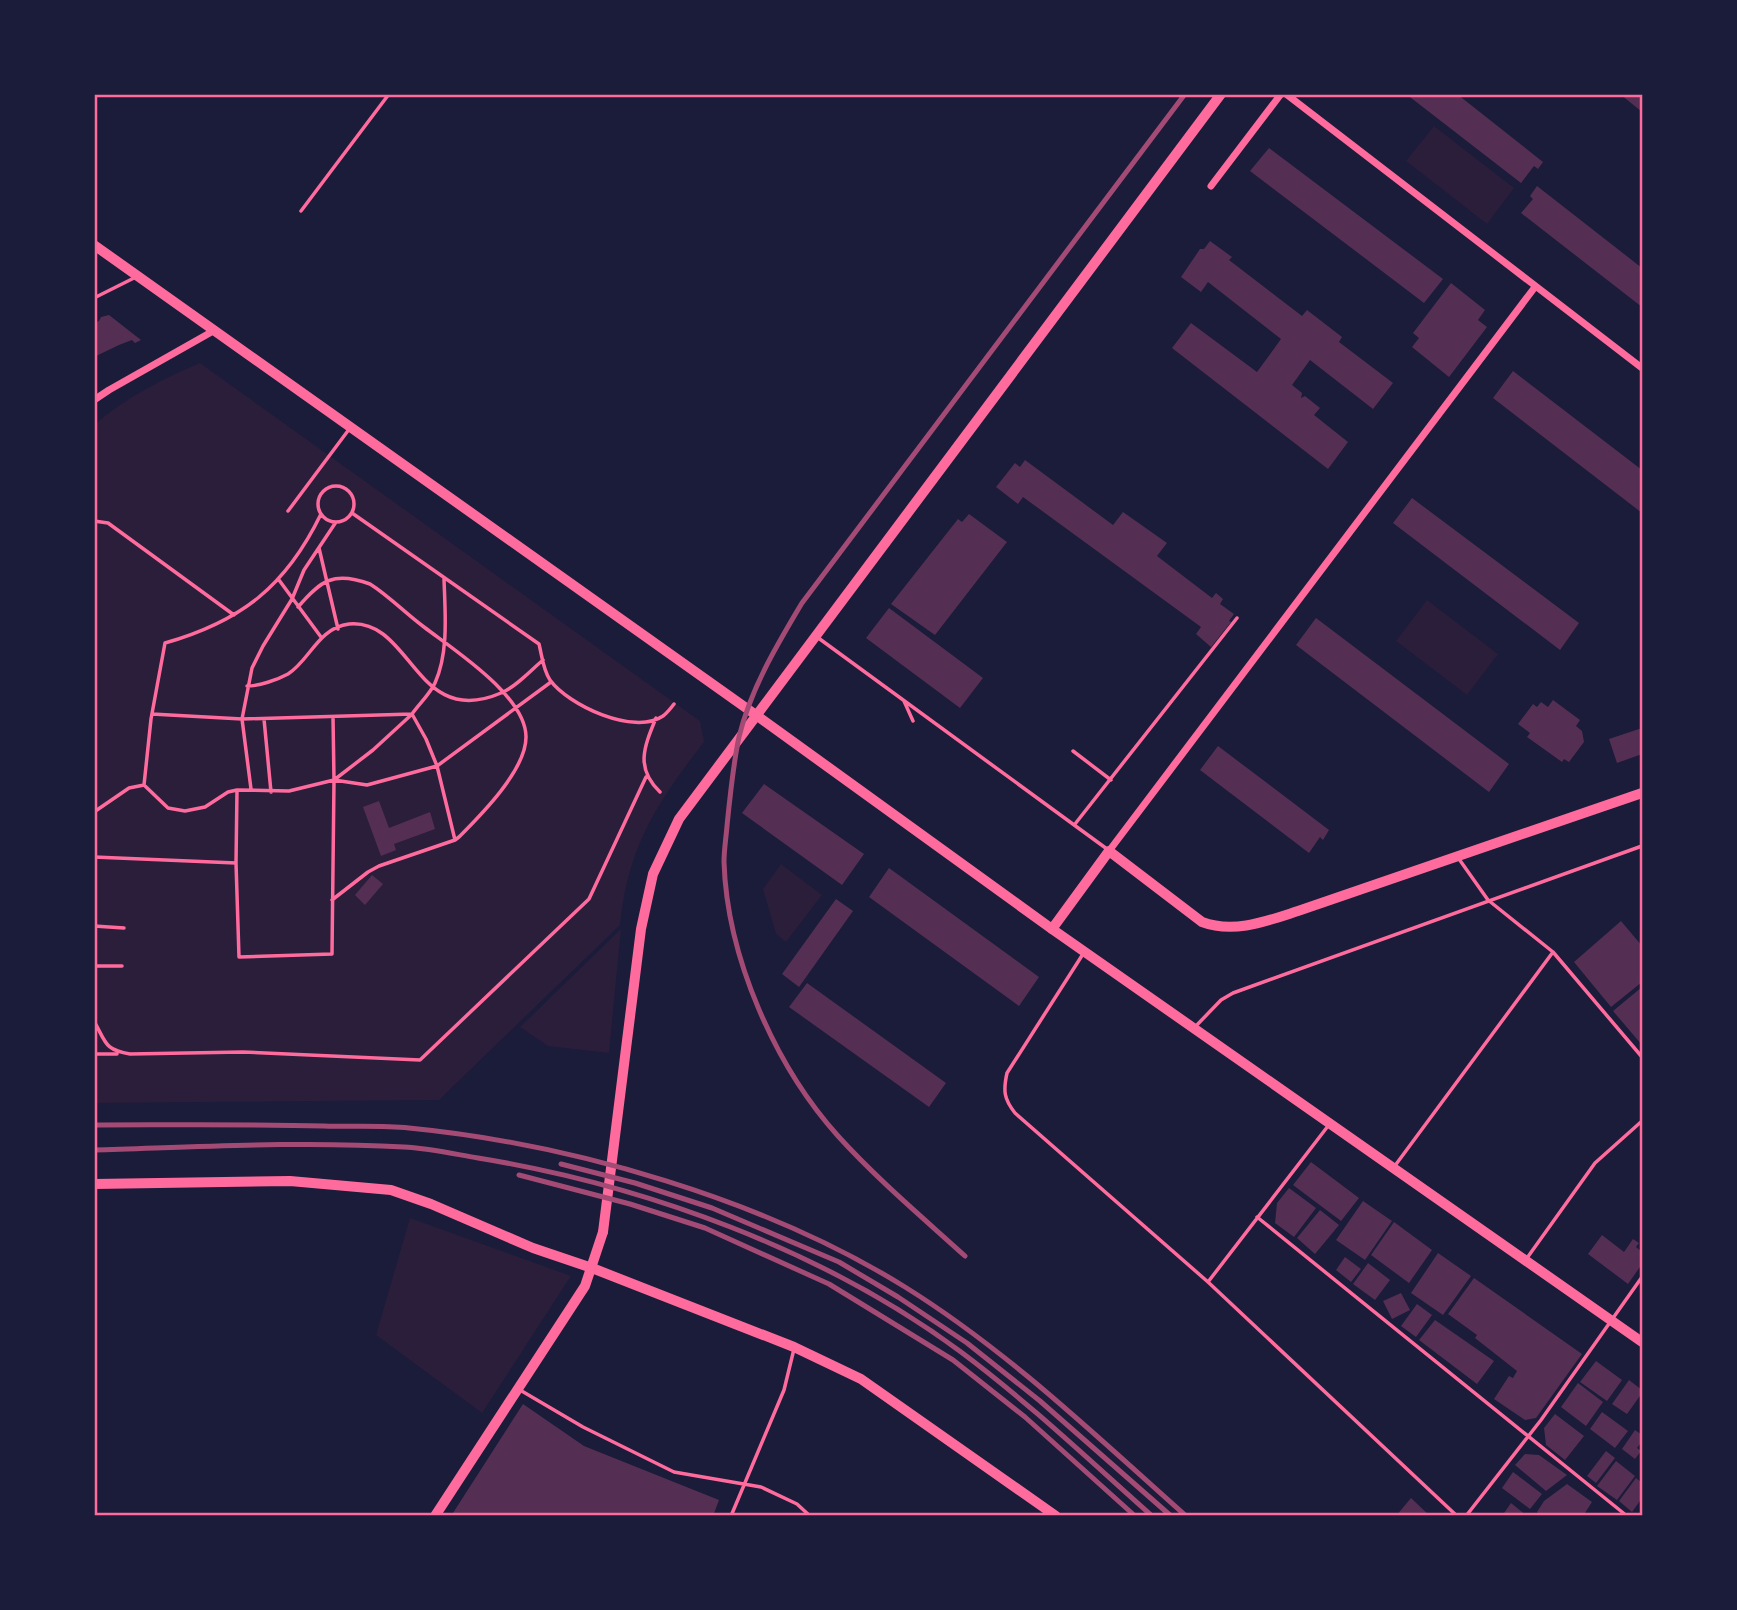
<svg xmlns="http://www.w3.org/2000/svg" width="1737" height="1610" font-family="Lato,sans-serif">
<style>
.green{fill:#2a1e3b}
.building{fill:#542f53}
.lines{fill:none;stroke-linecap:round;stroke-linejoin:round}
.path{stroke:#ff6b9d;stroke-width:3.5}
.service{stroke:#ff6b9d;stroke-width:3.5}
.minor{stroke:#ff6b9d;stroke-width:7}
.tertiary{stroke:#ff6b9d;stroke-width:10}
.secondary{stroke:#ff6b9d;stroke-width:10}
.rail{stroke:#a44b75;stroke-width:5}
.neatline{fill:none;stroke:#ff6b9d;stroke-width:2.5}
</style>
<rect width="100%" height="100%" fill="#1b1b3a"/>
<path class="green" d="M1434,126L1514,188L1487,224L1406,161Z
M200,363L700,721L704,742C657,803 628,846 620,925L439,1100L95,1103V424C127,397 162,379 200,363Z
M1427,600L1498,654L1467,695L1396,641Z
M781,864L822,895L786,942L776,934L763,889Z
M621,929L609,1053L548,1046L520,1027Z
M410,1218L571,1276L482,1413L376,1335Z"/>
<path class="building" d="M1406,94H1457L1543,162L1538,169L1534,166L1521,183Z
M1620,94H1642V112Z
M1269,148L1443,279L1424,303L1250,171Z
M1537,186L1642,268V307L1521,213L1533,199L1530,196Z
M1210,241L1232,257L1229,260L1302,316L1307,310L1342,337L1339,342L1393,383L1373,409L1310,360L1292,385L1302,393L1301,398L1305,396L1320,408L1314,415L1348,442L1328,469L1172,348L1191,323L1257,372L1281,339L1208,282L1201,292L1181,277L1200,249H1204Z
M1451,283L1485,310L1478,320L1487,327L1449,377L1412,347L1419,338L1413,333Z
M109,315L141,340L135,343L132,340L119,345L94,357V323L99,321L101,317Z
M1513,371L1642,470V513L1493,398Z
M1025,460L1113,525L1123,512L1167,543L1157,556L1212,598L1216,593L1223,599L1220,604L1234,614L1229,621L1231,622L1211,647L1196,634L1201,627L1023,497L1018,504L996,487L1015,463L1020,467Z
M1412,498L1579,623L1560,650L1393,523Z
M969,514L1007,542L935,635L891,604L958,519L962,522Z
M889,608L983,678L960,708L866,638Z
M1316,618L1509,764L1489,792L1296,645Z
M1553,700L1580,720L1576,726L1582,731L1584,742L1569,762L1564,759L1562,762L1527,737L1530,733L1518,724L1533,704L1537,707L1541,702L1548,707Z
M1642,728V754L1617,763L1609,739Z
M1218,746L1329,830L1323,840L1320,837L1309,853L1200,770Z
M764,784L864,854L842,885L742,813Z
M379,801L389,828L430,812L435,829L394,844L396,850L381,856L363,807Z
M889,868L1039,977L1019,1006L869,897Z
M372,875L383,884L365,905L355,895Z
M836,899L853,911L799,987L782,974Z
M1621,921L1642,946V982L1611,1007L1574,962Z
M807,983L946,1083L929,1107L789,1007Z
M1642,987V1045L1613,1011Z
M1311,1162L1359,1198L1341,1221L1293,1185Z
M1289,1188L1316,1208L1294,1237L1275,1223L1277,1203Z
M1363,1201L1392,1221L1365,1260L1336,1240Z
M1320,1210L1339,1225L1315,1254L1297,1238Z
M1394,1222L1432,1250L1409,1283L1371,1255Z
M1602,1235L1624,1252L1633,1239L1639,1243L1636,1247L1642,1252V1264L1628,1284L1588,1254Z
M1438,1253L1471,1276L1443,1315L1411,1293Z
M1345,1257L1361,1269L1351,1282L1336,1270Z
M1368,1263L1390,1280L1375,1300L1353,1284Z
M1474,1278L1582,1354L1536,1418L1525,1420L1494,1399L1509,1376L1513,1378L1517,1371L1475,1338L1477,1335L1448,1314Z
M1401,1293L1410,1310L1392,1319L1383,1301Z
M1417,1304L1432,1315L1416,1337L1401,1326Z
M1435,1320L1494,1361L1477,1384L1419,1340Z
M1596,1361L1622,1380L1607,1401L1580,1382Z
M1629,1380L1642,1390V1393L1627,1414L1612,1404Z
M1578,1383L1603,1402L1586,1426L1561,1407Z
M523,1404L584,1446L719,1500L713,1516H451Z
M1602,1412L1628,1431L1615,1448L1590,1429Z
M1555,1414L1584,1436L1565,1460L1546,1445L1544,1428Z
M1635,1430L1642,1435V1446L1640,1444L1637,1448L1641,1451L1635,1459L1622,1449Z
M1606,1451L1615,1458L1596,1483L1587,1476Z
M1525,1454L1539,1455L1567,1475L1546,1491L1515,1465Z
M1616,1461L1635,1476L1617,1500L1597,1486Z
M1513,1472L1542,1494L1530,1509L1502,1488Z
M1636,1478L1642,1483V1498L1632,1512L1619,1501Z
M1567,1484L1592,1502L1583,1516H1541L1537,1512L1544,1501Z
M1411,1498L1430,1516H1396Z
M1511,1503L1527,1516H1502Z"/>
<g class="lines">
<path class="path" d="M318 504a18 18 0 1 1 36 0a18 18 0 1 1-36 0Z
M352,513L539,644C542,656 543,670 550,680C568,705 634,736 663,716C667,713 671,708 674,704
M94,521L108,523L234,615
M319,548L338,629
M444,579C445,612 449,652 435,683C430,694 419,704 412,714L426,739L437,766L551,682
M279,580L321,637
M247,686C259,686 277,680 288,674C310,660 318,628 349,624C412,618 415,730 501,693C516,687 530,671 543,660
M152,714L242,719L412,714
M333,717L334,780L373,750L410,716
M656,718C644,747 635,768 660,792
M264,719L271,792
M144,785L151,719L165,643C242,621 286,586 321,514
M251,789L242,719L252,668L263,646L292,599L304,570L336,522
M94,812L129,788L144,785L168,808L185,811L205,807L228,792L237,790L289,791L334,780L367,785L437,766L455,840L459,837C481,815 526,770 526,737C526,696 454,650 424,627C405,613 389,596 370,584C334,571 321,580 298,607
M94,857L236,863L239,957L332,954L334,780
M236,863L237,790
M332,900L368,872L379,866L455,840
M94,926L124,928
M94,966H122
M94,1021C106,1042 104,1050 130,1054L243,1052L420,1060L589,899L646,777
M94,1054H117"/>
<path class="service" d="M301,211L389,94
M94,298L136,277
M288,511L350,428
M817,637L1107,849
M904,701L913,721
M1073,751L1111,780
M1075,824L1237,618
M1459,859L1488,900L1553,952L1642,1057
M1083,954L1007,1073C1003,1091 1004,1099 1015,1113L1208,1282L1457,1516
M1194,1028L1221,1000L1233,993L1642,846
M1394,1167L1553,952
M1257,1217L1627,1516
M1527,1258L1595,1163L1642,1121
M1208,1282L1328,1126
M520,1390L583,1427L674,1472L761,1487L797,1504L810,1516
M731,1516L784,1390L794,1349
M1466,1516L1541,1420L1642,1277"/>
<path class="minor" d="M1286,94L1642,368
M1211,186L1281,94
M94,400L109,390L215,330
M1109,851L1535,287"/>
<path class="tertiary" d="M1052,929L1109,851L1202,922C1234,934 1267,921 1298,911L1642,793
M94,1184L290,1181L391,1190L431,1204L533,1248L592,1268L794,1347L861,1379L1056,1516
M603,1232L641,929L653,874L679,819L1221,94"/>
<path class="secondary" d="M94,245L756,715L1052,929L1642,1342
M435,1516L585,1286L603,1232"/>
<path class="rail" d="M94,1125C171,1125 248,1124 324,1126C352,1127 381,1125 409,1128C573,1144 765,1200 905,1287C1008,1351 1096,1436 1186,1516
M94,1150C197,1147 301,1141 404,1147C428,1148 454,1154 478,1158C645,1185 825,1251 961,1352C1028,1402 1089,1460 1152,1516
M561,1164L635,1183L712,1208L839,1262L898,1297L967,1343L1040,1401L1171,1516
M519,1175L630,1204L705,1228L829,1284L953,1360L1025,1417L1135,1516
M965,1256C922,1217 877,1179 838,1136C775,1066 727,957 724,862C724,850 726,838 727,826C730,796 733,765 739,737C751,688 777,645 802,603L1185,94"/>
</g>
<rect width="1737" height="1610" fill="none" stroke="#1b1b3a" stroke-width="192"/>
<rect x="96" y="96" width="1545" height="1418" class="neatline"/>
</svg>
